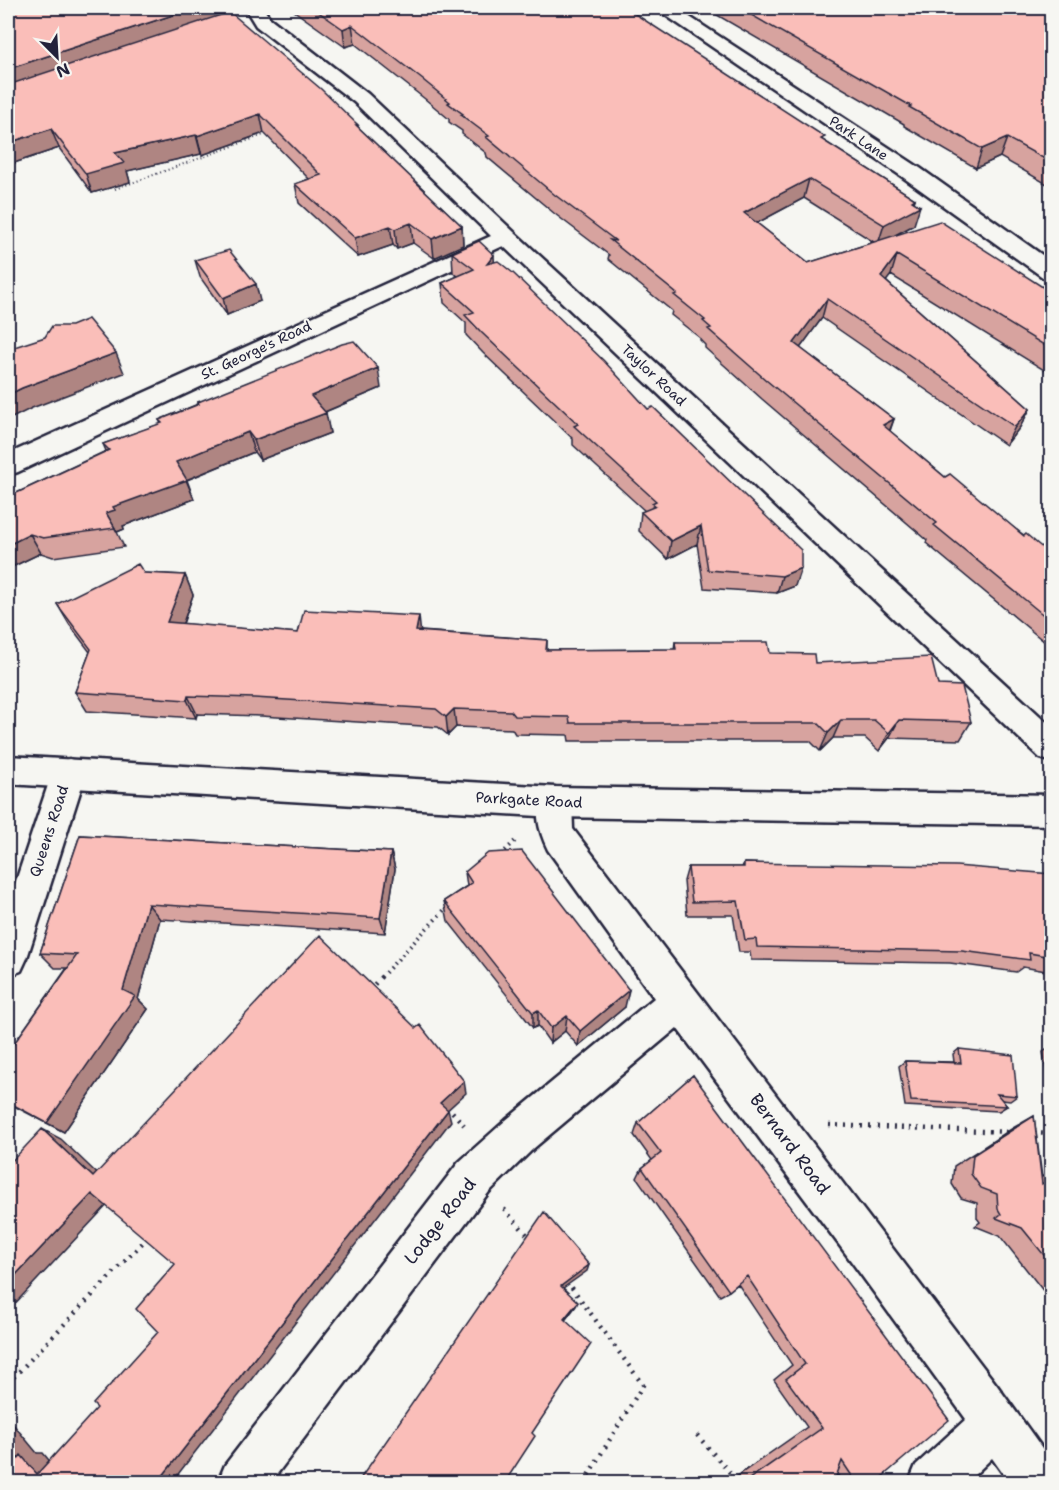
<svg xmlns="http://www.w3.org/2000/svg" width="1059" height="1490" font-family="'Shantell Sans',sans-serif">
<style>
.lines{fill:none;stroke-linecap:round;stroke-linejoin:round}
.street-casing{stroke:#22223b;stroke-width:5}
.secondary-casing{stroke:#22223b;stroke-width:5}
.path-far2{stroke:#22223b;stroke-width:2;stroke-dasharray:1 3;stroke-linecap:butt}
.path-far1{stroke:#22223b;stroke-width:4;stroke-dasharray:1.5 4.5;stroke-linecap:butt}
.path{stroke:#22223b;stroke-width:4.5;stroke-dasharray:2 6;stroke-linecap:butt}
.street{fill:#f6f6f2;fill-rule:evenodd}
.secondary{fill:#f6f6f2;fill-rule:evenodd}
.wall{fill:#d7a39f;stroke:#22223b;stroke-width:1.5;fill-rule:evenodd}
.shaded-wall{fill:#af8582;stroke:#22223b;stroke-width:1.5}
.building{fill:#fabeb9;stroke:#22223b;stroke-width:1.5}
.labels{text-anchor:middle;stroke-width:4.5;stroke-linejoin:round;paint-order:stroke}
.far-street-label{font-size:14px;fill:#22223b;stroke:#f6f6f2}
.street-label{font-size:15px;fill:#22223b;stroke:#f6f6f2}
.near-street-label{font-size:18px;fill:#22223b;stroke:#f6f6f2}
</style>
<rect width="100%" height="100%" fill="#f6f6f2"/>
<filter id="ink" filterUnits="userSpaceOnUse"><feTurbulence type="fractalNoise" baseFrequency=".0167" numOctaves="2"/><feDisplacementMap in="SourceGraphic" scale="12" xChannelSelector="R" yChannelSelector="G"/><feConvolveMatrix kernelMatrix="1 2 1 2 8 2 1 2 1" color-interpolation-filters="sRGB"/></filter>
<g filter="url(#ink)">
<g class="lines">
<g class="street-casing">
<path id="street" d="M245,8H263L270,18L368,94L514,232L1052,727V762L1040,758L503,246L18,472L8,475V454L491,236L354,102L256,26Z
M69,759L81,763L86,773L27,958L21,971L8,976V905L52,773L57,763Z
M555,787L567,791L572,802L573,829L996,1384L1052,1462V1482H1009L992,1458L967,1482H909L916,1465L966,1419L846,1254L677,1028L534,1148L489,1192L271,1482H218L225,1465L459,1162L506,1120L654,998L548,850C539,831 533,811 543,791Z"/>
</g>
<g class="secondary-casing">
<path id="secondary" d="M655,8H676L920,168L1052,262V280L1044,278L904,178Z
M8,756L555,787L1052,795V825L555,817L8,784Z"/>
</g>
<path class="path-far2" d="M115,189L269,133"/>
<path class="path-far1" d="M501,855L517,839
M381,977L448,906"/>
<path class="path" d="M369,990L382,976
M447,1106L464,1125
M829,1125L1010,1132
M1033,1133L1052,1134
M504,1209L531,1239
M567,1281L643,1385L584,1482
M8,1383L148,1237
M697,1435L738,1482"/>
<use href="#street" class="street"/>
<use href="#secondary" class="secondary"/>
</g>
<path class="wall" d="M217,8L219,16L358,125V127L462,226L463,245L434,258L413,243L397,249L393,245L358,257L299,203L295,184L309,179L264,133L202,155L201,154L127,171L130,182L92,193L59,148L8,165V12Z
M290,8H626L824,141L915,199L914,202V225L895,235L1052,293V375L891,275L886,281L1030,409L1020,427L1006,445L822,318L800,348L894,419L890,431L945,477L1052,556V648L926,543L927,540L762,399L705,348V345L700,340V338L671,315L672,311L608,259L609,255L555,214L487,157L486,153L462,134V131L449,122V119L425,99L355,44L345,47ZM804,198L874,242L808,263L757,223Z
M705,8H1052V187L1000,157L976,168L904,126V124Z
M452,253L494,262L795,586L777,593L704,588L697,544L668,559L639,531L641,512L645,511L573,445V439L483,353L466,335V323L444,303L442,283L458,276L453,273Z
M195,260L260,301L227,315L200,277Z
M381,388L325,412L330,433L260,460L254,452L187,480L194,499L123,526L124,529L117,532L124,547L53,557L41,553L14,566L11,562L8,497L106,451L103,444L161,424L159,420L198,404V402Z
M144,573L185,575L193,595L183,624L298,633L421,631L547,640V650L674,649L675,642L770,653L815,663L938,685L971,722L960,740L889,738L879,751L865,738H833L820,751L810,741H569L568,735L515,734L512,729L456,727L448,735L438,727L261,716L197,714L196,718L87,711L75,692L90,652L69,624L57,604Z
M80,835L391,852L395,869L385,933L160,919L138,999L148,1009L64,1132L8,1103V1052L67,968H55L40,953Z
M744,863L1052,874V972L1023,967L1016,972L950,963L751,960L750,952H739L733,915H687L684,881L688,867H742Z
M465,872L625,1007L578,1046L565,1031L550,1043L538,1026L533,1028L448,921L444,901L467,886Z
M1052,1046V1095H1050L1043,1052Z
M959,1049L1017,1096L1010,1101L1002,1100L1007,1106L999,1111L905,1106L899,1066L905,1061L954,1062L953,1054Z
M693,1075L876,1482H843L837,1474L834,1482H729L807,1427L774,1380L792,1365L738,1284L729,1291L720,1296L637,1178L642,1168L652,1160L634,1135L638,1123Z
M1034,1116L1042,1177L1052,1171V1302L1000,1236L975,1226L980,1222L977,1218V1203L961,1198L952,1184L954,1166L1013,1128Z"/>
<path class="shaded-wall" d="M194,8H217L220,19L8,90V69Z
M352,25L355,44L345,47L343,29Z
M260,114L264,133L202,155L197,136Z
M51,129L59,148L8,165V143Z
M196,135L201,154L127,171L130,182L92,193L86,174L115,153Z
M1007,138L1000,157L976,168L982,149Z
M809,179L804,198L740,232L744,213Z
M915,199L912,210L920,206L914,225L878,244L884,225L912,201Z
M411,223L413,243L397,249L395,229Z
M390,226L393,245L358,257L355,238Z
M462,226L463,245L434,258L432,239Z
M494,255L495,275L487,264Z
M897,255L891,275L875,296L881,277Z
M256,284L260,301L227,315L223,298Z
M827,299L822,318L790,362L794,343Z
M116,353L124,373L32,408L8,420V395L22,388Z
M378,368L381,388L315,416L311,396Z
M1030,409L1020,427L1006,445L1015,427Z
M326,413L330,433L260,460L254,440Z
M894,419L887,437L883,425Z
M248,432L254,452L186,480L194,499L123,526L124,529L117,532L106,513L113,507L176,462Z
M701,526L697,544L668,559L671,541Z
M30,534L41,553L14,566L11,562L8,563V545Z
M801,568L795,586L777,593L782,576Z
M185,575L193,595L176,642L167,622Z
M419,616L421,635L416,631Z
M188,696L197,714L196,718L187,700Z
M454,709L456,727L448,735L446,717Z
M841,720L833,738L820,751L828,733Z
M899,720L889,738L879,751L889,733Z
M391,852L395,869L385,933L380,918Z
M148,904L160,919L138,999L148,1009L64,1132L47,1123L123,990Z
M629,990L625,1007L578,1046L580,1031Z
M538,1010V1026L533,1028V1013Z
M567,1016L565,1031L550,1043L551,1028Z
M464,1081L466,1093L443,1114L440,1103Z
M448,1110L451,1121L172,1482H158Z
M42,1129L61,1139L110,1186L93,1177Z
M92,1194L110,1202L8,1311V1283Z
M589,1265L587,1271L559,1291L561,1286Z
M578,1302L576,1306L563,1323L564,1319Z
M8,1418L37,1453H43L58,1471L37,1474L18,1459L8,1447Z"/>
<path class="building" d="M22,8H194L8,69V12Z
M313,8H626L825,137L821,139L915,199L912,201L920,206L884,225L809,179L744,213L808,263L940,221L1052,293V298L1049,300L1052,301V350L897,255L881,277L1030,409L1015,427L827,299L794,343L894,419L883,425L945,477L950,474L1024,536L1026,534L1052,556V622L934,525L937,523L766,380L708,329L711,328L703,321L705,320L674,295L677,294L610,240L616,241L555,195L486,137L489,136L461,115L463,114L448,103L450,102L423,80L352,25L343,29Z
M739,8H1052V163L1007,138L982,149L909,107L911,106Z
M230,12L321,89L358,125H356L462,226L432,239L411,223L395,229L390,226L355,238L295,184L321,175L260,114L197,136L196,135L115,153L124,163L86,174L51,129L8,143V85Z
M479,241L494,255L487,264L498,261L513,273L604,361L648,409L653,407L801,550V568L782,576L708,570L701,526L671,541L641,512L656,506L652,503L656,501L574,426L578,424L482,333L465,315L474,312L442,283L474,269L452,253Z
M229,250L256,284L223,298L195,260Z
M88,319L116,353L22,388L8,395V349L45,337L52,326H71Z
M354,341L378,368L311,396L326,413L254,440L248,432L176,462L187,480L113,507L115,510L106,513L115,528L43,538L30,534L8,545V497L109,450L103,444L162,423L159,420L199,404L198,402L342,344Z
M138,564L144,573L185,575L167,622L298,633L304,610L419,616L416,631L547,640L546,650L676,649L675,642H768L770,653L814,654L815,663L931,657L938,685L962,686L971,722L899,720L889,733L874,720H841L828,733L818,723H570L569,717L515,716L511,711L454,709L446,717L436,709L254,698L188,696L187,700L75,692L91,649L57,604Z
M80,835L391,852L380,918L148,904L123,990L135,996L47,1123L8,1102V1052L77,955L40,953Z
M522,851L629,990L580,1031L567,1016L551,1028L538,1010L533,1013L444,901L472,883L465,872L488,853Z
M744,863L956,866L1052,874V957L1029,953L1030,960L962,951L757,947L756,939L745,940L738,901L692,902L688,867H744Z
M320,935L416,1028L420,1025L464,1081L440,1103L448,1110L158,1482H8V1447L18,1459L21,1455L37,1474L97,1408L93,1404L158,1332L136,1309L175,1264L92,1194L8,1283V1165L42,1129L93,1177Z
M959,1049L1013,1055L1017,1096L997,1094L1007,1106L911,1101L905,1061L961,1063Z
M693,1075L949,1420L876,1482H856L842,1461L834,1482H745L822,1428L786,1379L805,1364L747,1276L729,1291L642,1168L661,1153L638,1123Z
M1034,1116L1042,1184L1052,1177V1265L1022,1228L996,1218L1001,1214L998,1209L997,1194L981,1188L971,1174L973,1155Z
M544,1212L589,1265L561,1286L578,1302L564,1319L591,1344L532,1433L535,1436L505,1482H358Z"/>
</g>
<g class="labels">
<g class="far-street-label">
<text transform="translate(859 138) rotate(34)" y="5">Park Lane</text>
<text transform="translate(256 350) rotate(-25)" y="5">St. George's Road</text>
<text transform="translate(654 375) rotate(43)" y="5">Taylor Road</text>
</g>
<g class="street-label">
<text transform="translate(529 800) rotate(3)" y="5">Parkgate Road</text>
<text transform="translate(49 831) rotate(-72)" y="5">Queens Road</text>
</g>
<g class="near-street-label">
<text transform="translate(790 1144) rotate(53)" y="6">Bernard Road</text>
<text transform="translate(440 1221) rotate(-52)" y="6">Lodge Road</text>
</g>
</g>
<rect width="1059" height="1490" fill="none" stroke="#f6f6f2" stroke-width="30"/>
<rect x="15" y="15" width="1029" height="1460" fill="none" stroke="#22223b" stroke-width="2" filter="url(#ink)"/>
<g transform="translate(57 57) rotate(156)" stroke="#f6f6f2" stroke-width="4.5" paint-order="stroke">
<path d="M0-4.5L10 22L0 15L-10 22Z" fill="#22223b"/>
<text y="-9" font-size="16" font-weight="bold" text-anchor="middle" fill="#22223b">N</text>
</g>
</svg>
